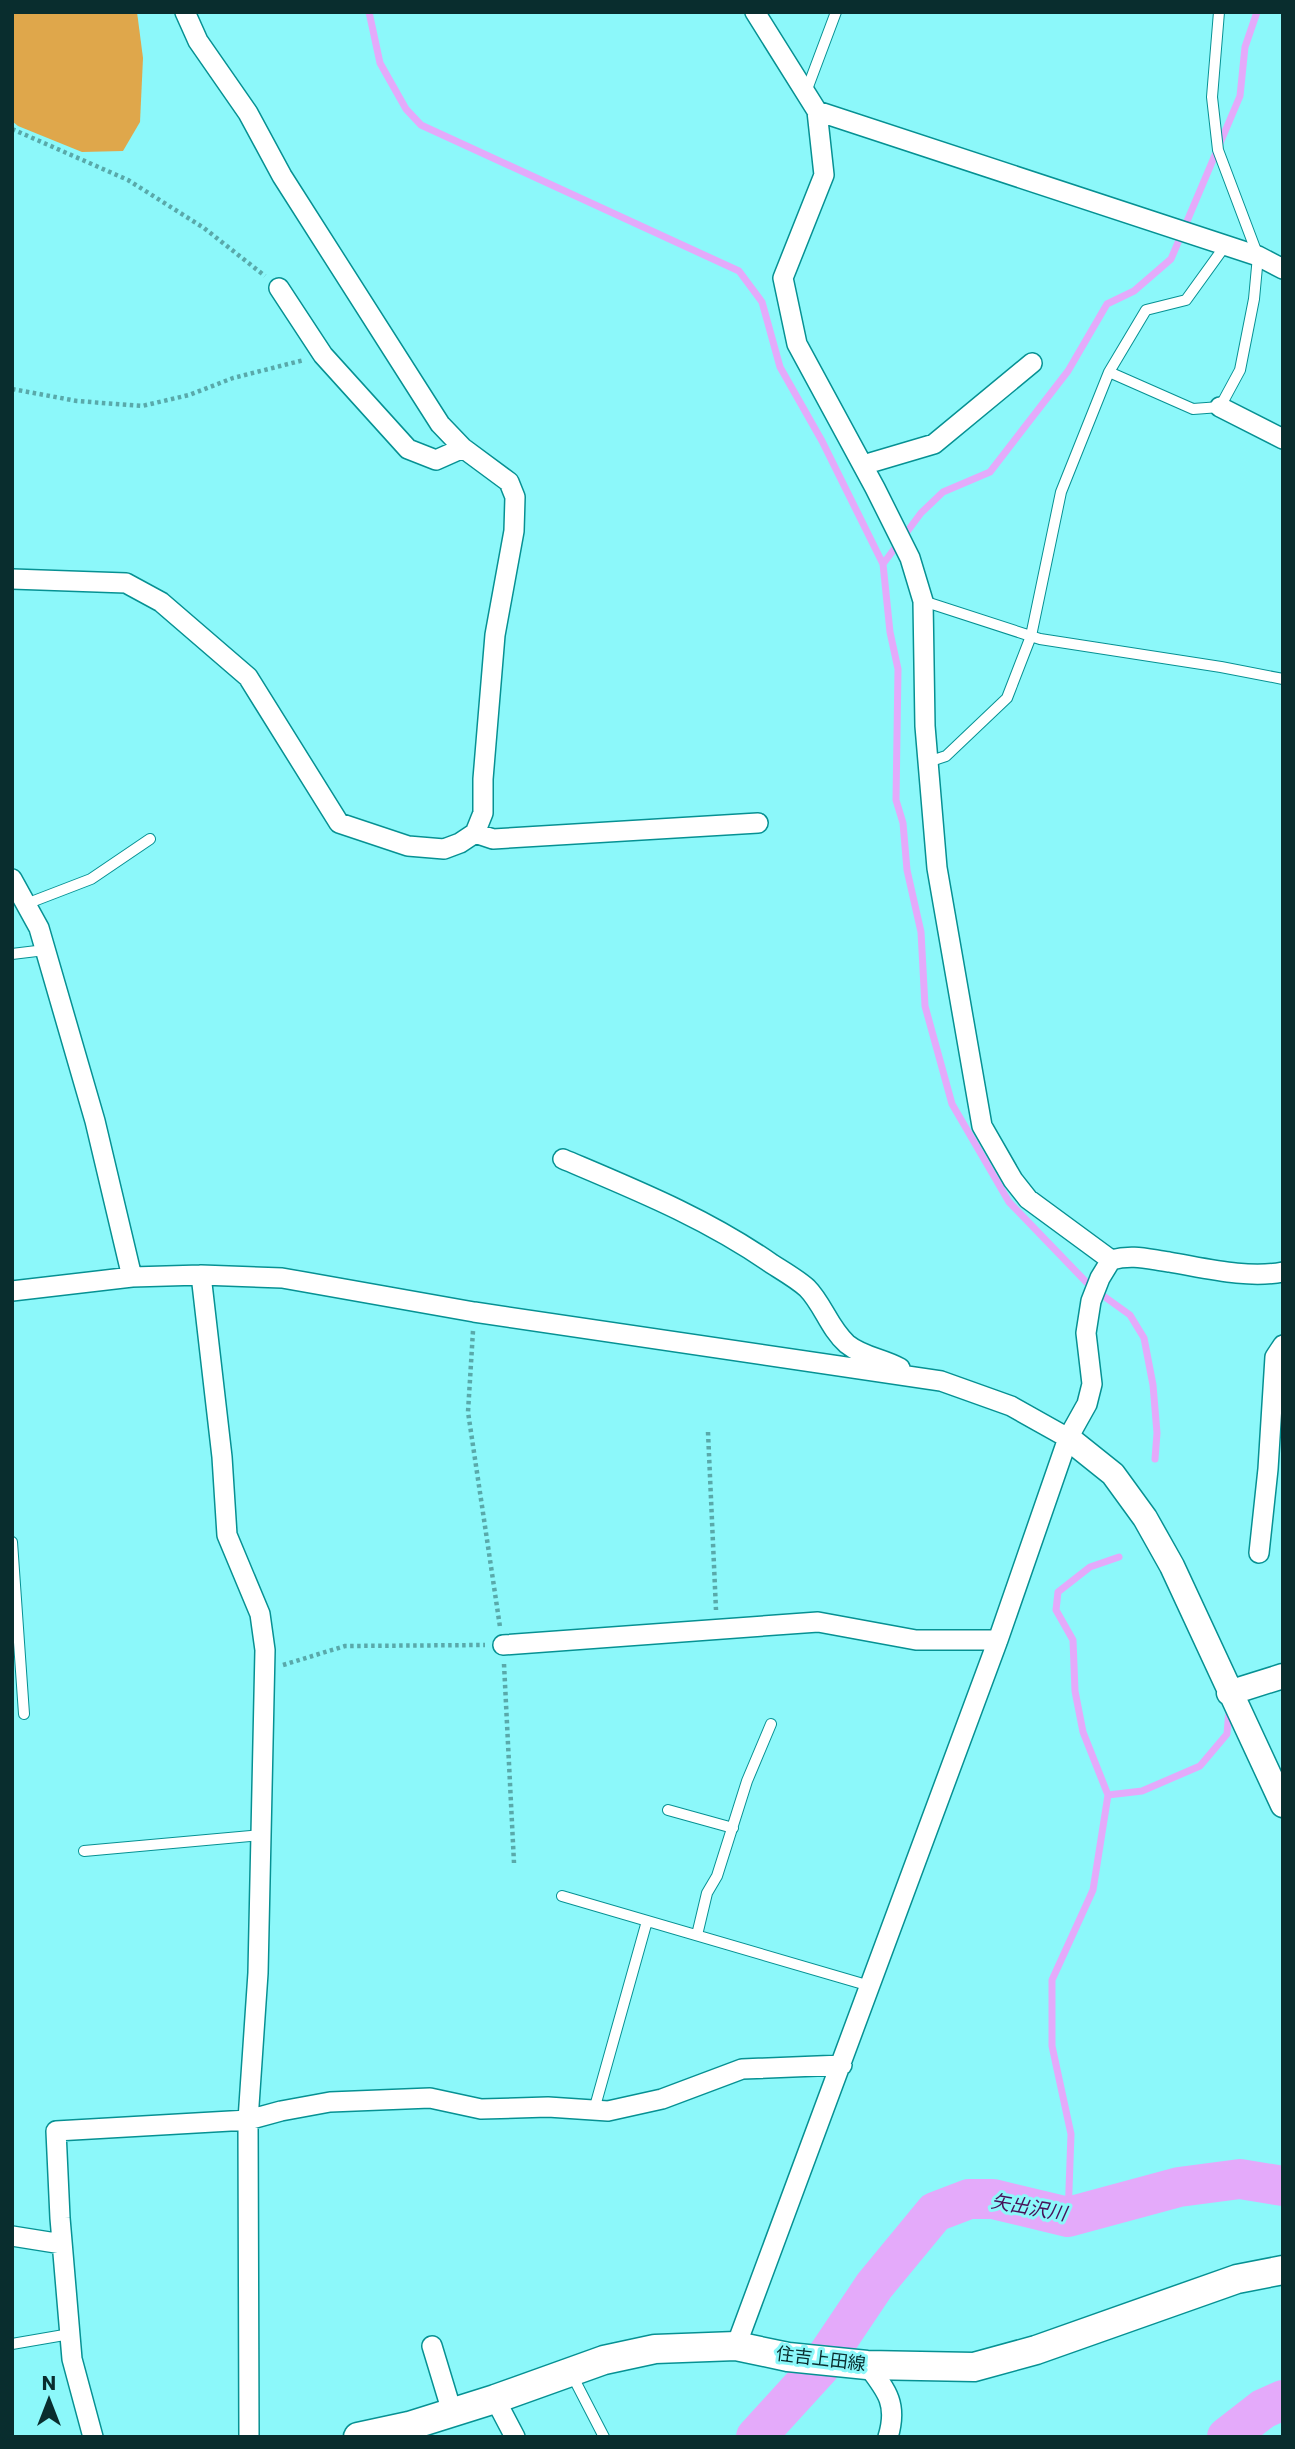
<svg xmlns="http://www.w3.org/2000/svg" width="1295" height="2449" viewBox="0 0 1295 2449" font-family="Poppins,'Noto Sans JP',sans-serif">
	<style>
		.forest { fill: #dfa74b }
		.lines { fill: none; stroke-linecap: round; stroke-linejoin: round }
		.stream { stroke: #e4aafa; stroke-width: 7 }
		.river { stroke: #e4aafa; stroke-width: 40 }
		.service-casing { stroke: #069193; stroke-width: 12 }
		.minor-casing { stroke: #069193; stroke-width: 22 }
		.tertiary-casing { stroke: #069193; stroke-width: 27 }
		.secondary-casing { stroke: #069193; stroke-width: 31 }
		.path { stroke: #59a9aa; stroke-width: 4.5; stroke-dasharray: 3.5 3.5; stroke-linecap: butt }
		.service { stroke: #fff; stroke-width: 10 }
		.minor { stroke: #fff; stroke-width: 19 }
		.tertiary { stroke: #fff; stroke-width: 24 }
		.secondary { stroke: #fff; stroke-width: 28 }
		.labels { text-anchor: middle; stroke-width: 6; stroke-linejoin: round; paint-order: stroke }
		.street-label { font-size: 18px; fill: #092d2e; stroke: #8cf8fa }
		.water-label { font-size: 19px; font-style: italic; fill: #471158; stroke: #8cf8fa }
	</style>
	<rect width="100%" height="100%" fill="#8cf8fa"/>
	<path class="forest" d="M12 12H137L143 58 140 122 123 151 82 152 18 126 12 121Z"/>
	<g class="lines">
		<path class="stream" d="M369 12 380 63 406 109 421 125 739 271 762 302 780 367 822 441 883 564 890 632 898 669 896 800 903 823 907 870 921 932 925 1006 952 1104 1009 1202 1091 1287 1130 1315 1144 1338 1153 1385 1157 1433 1155 1459
			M883 564 921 513 943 492 990 472 1068 371 1107 304 1134 291 1171 259 1240 96 1245 47 1257 12
			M1108 1795 1142 1791 1200 1766 1227 1734 1229 1710
			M1068 2217 1071 2134 1052 2046V1980L1093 1890 1108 1795 1083 1732 1075 1691 1073 1640 1056 1610 1058 1592 1090 1567 1119 1557"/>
		<path class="river" d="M756 2437 819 2368 874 2286 935 2212 969 2199H993L1068 2217 1179 2187 1240 2179 1283 2186
			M1227 2437 1263 2409 1283 2400"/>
		<g class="service-casing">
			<path id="service" d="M1219 12 1212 97 1218 150 1258 256 1254 299 1240 370 1220 407 1193 409 1109 372 1146 310 1186 300 1225 246
				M806 92 836 12
				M923 601 1040 639 1221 667 1283 679
				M928 762 946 756 1007 698 1031 636 1061 492 1109 372
				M26 904 91 879 150 839
				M12 954 45 950
				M12 1542 24 1714
				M668 1810 733 1828
				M84 1851 261 1835
				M562 1896 870 1986
				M697 1935 707 1893 717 1876 747 1781 771 1724
				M594 2110 647 1921
				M12 2344 70 2334
				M572 2375 604 2437"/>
		</g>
		<g class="minor-casing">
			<path id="minor" d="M755 12 817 111 824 175 783 278 797 344 875 488 910 558 923 601 925 726 937 868 982 1126 1013 1180 1028 1199 1111 1260
				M817 111 1258 256 1283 269
				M279 288 323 355 408 449 436 460 463 448
				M1220 407 1283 439
				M863 465 934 444 1032 363
				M12 579 126 583 161 602 248 677 339 823 408 846 444 849 460 843 475 833 483 813V779L495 635 514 531 515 497 509 482 463 448 440 424 282 176 248 113 198 41 185 12
				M475 833 493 839 758 823
				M12 879 39 928 95 1121 132 1277
				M563 1159C636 1190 706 1218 772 1264 783 1271 797 1279 807 1288 823 1304 829 1328 847 1344 863 1357 882 1358 900 1368
				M201 1275 222 1457 227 1535 260 1614 265 1650 258 1973 248 2120 249 2437
				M12 1291 132 1277 201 1275 282 1278 474 1312 941 1381 1011 1406 1068 1438
				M1259 1553 1268 1469 1275 1357 1283 1345
				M503 1645 818 1622 916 1640H998
				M12 2236 62 2244
				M432 2346 452 2412
				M736 2346 998 1640 1068 1438 1087 1404 1092 1384 1086 1333 1091 1301 1100 1278 1111 1260C1133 1254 1147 1259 1169 1262 1205 1268 1247 1279 1283 1272
				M867 2365C887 2391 898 2404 888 2437
				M495 2399 515 2437
				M93 2437 72 2359 60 2218 56 2131 248 2120 281 2111 330 2102 430 2098 481 2109 548 2107 608 2111 662 2099 742 2069 842 2065"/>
		</g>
		<g class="tertiary-casing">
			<path id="tertiary" d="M1068 1438 1113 1474 1145 1518 1172 1566 1283 1805
				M1229 1693 1283 1676"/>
		</g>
		<g class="secondary-casing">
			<path id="secondary" d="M358 2437 409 2426 495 2399 604 2360 655 2349 736 2346 788 2357 867 2365 974 2367 1036 2350 1237 2279 1283 2270"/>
		</g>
		<path class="path" d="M12 129 128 180 204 228 265 276
			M12 389 77 401 142 406 189 395 233 378 304 360
			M473 1331 468 1412 500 1627
			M708 1432 716 1610
			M504 1664 514 1863
			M283 1665 345 1646 485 1645"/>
		<use href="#service" class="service"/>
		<use href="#minor" class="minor"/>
		<use href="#tertiary" class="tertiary"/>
		<use href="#secondary" class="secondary"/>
	</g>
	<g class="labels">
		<g class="street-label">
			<text transform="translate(821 2359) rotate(7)" y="6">住吉上田線</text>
		</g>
		<g class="water-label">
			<text transform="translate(1029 2207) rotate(10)" y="7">矢出沢川</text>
		</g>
	</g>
	<rect width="1295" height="2449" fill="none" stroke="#092d2e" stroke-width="28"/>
	<g transform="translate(49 2400)" stroke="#8cf8fa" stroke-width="5" paint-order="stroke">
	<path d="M0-5L12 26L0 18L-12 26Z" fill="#092d2e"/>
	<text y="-10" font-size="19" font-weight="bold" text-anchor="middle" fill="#092d2e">N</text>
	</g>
</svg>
